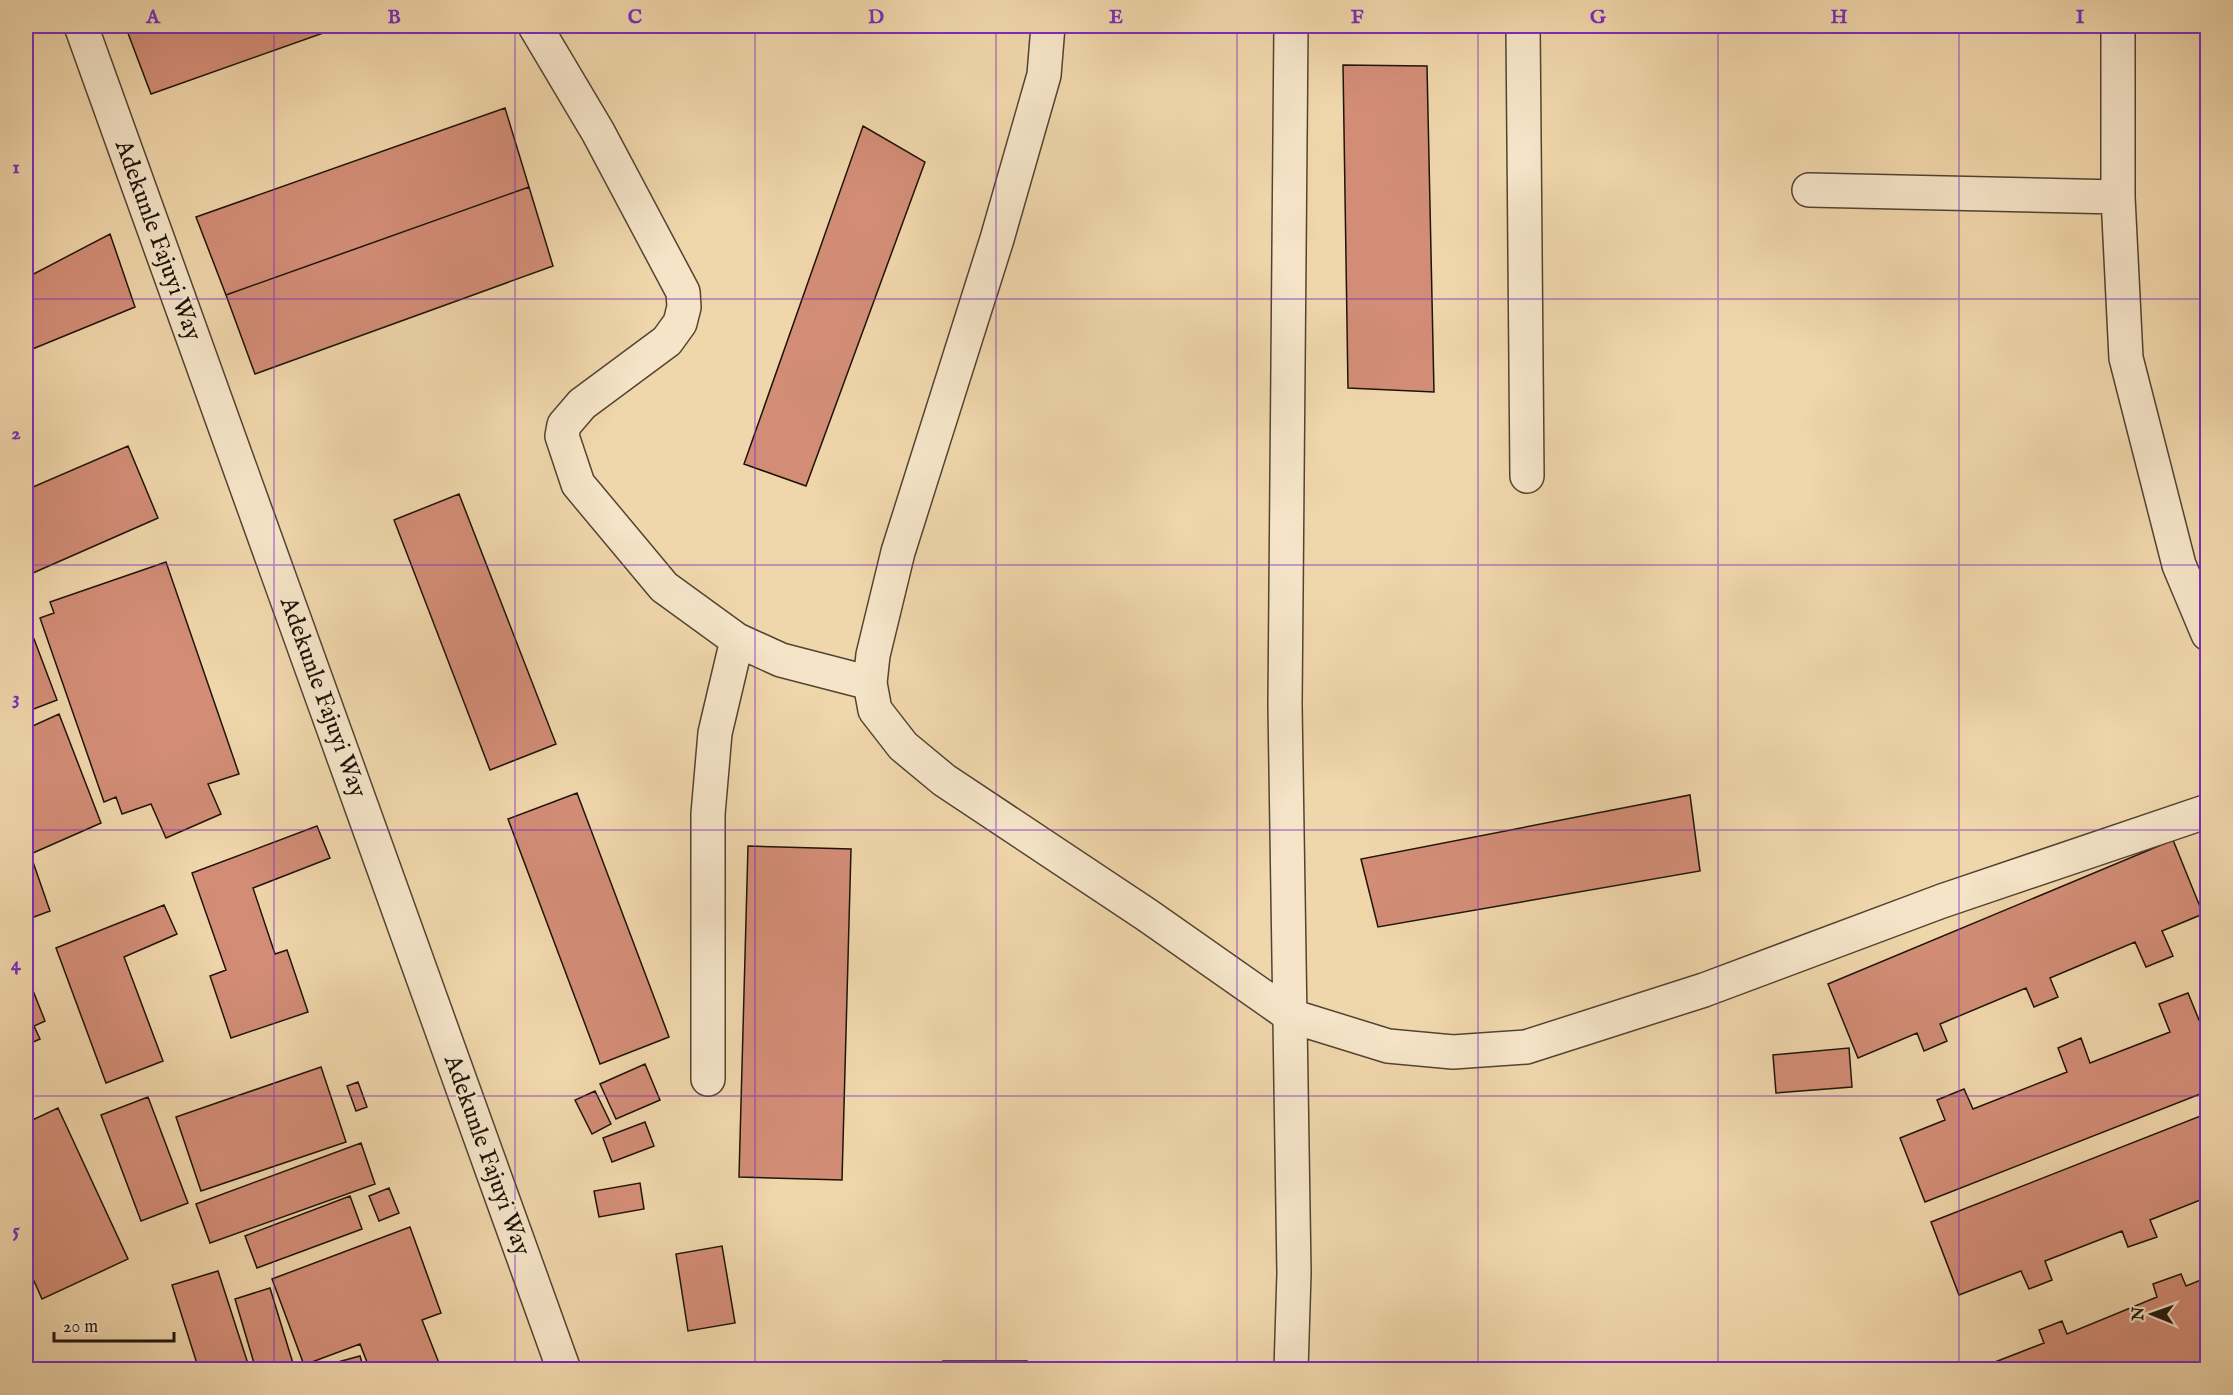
<svg xmlns="http://www.w3.org/2000/svg" width="2233" height="1395" viewBox="0 0 2233 1395" font-family="'IM FELL English',serif">
	<style>
		.building { fill: #d38d77; stroke: #1e140a; stroke-width: 1.5 }
		.lines { fill: none; stroke-linecap: round; stroke-linejoin: round }
		.minor-casing { stroke: #524432; stroke-width: 36 }
		.minor { stroke: #f5e4c8; stroke-width: 33 }
		.grid { fill: none; stroke: #7b2cbf; stroke-width: 1.5; stroke-opacity: 0.55 }
		.labels { text-anchor: middle; stroke-width: 4.5; stroke-linejoin: round; paint-order: stroke }
		.street-label { font-size: 24px; fill: #1e140a; stroke: #f5e4c8 }
		.neatline { fill: none; stroke: #7b2cbf; stroke-width: 2 }
		.grid-label { font-size: 20px; text-anchor: middle; font-weight: bold; fill: #7b2cbf }
	</style>
	<rect width="100%" height="100%" fill="#f0d6ab"/>
	<filter id="stains"><feTurbulence type="fractalNoise" baseFrequency=".00333" numOctaves="4"/><feColorMatrix values="0 0 0 0 .2 0 0 0 0 .09 0 0 0 0 .02 0 0 0 .5 -.17"/></filter>
	<radialGradient id="worn" r=".72"><stop offset=".6" stop-color="#630" stop-opacity="0"/><stop offset="1" stop-color="#630" stop-opacity=".3"/></radialGradient>
	<path class="building" d="M133 26H343L151 94 126 28Z
		M1343 65 1427 66 1434 392 1348 388Z
		M505 108 529 187 226 295 196 217Z
		M863 126 925 162 806 486 744 464Z
		M529 187 553 266 255 374 226 295Z
		M110 234 135 307 30 350 26 344V278Z
		M128 446 158 518 26 576V490Z
		M459 494 556 744 490 770 394 520Z
		M166 562 239 774 208 784 221 814 166 838 151 804 122 814 116 797 104 802 40 618 54 613 50 602Z
		M34 639 57 700 26 712V643Z
		M59 714 101 823 26 856V729Z
		M577 793 669 1037 600 1064 508 819Z
		M1690 795 1700 871 1378 927 1361 859Z
		M317 826 330 858 253 888 275 954 287 950 308 1012 231 1038 210 976 226 970 192 873Z
		M2173 840 2203 914 2162 931 2173 956 2146 967 2135 942 2050 978 2058 997 2034 1007 2026 988 1940 1024 1947 1041 1924 1051 1917 1033 1858 1058 1828 984Z
		M748 846 851 849 842 1180 739 1177Z
		M33 862 50 911 26 920V864Z
		M164 905 177 934 124 957 163 1061 106 1083 56 948Z
		M26 973 45 1021 34 1026 40 1039 26 1045Z
		M2188 993 2199 1020 2208 1017V1091L1925 1202 1900 1138 1945 1120 1937 1100 1964 1089 1973 1109 2067 1072 2058 1048 2081 1038 2090 1063 2170 1032 2159 1004Z
		M1849 1048 1852 1087 1776 1093 1773 1055Z
		M645 1064 660 1100 616 1119 600 1084Z
		M321 1067 346 1142 201 1191 176 1117Z
		M358 1082 367 1107 356 1111 347 1086Z
		M595 1091 611 1124 592 1134 575 1100Z
		M148 1097 188 1203 141 1221 101 1115Z
		M58 1108 128 1259 42 1299 26 1263V1123Z
		M2208 1113V1197L2150 1220 2157 1237 2128 1247 2122 1231 2045 1261 2052 1280 2029 1289 2021 1271 1959 1295 1931 1222Z
		M645 1122 654 1146 612 1162 603 1138Z
		M361 1143 375 1184 210 1243 196 1204Z
		M640 1183 644 1209 599 1217 594 1191Z
		M389 1188 399 1213 379 1221 369 1196Z
		M350 1196 362 1229 257 1268 245 1236Z
		M410 1227 441 1313 422 1320 439 1363 424 1370H370L360 1344 304 1365 272 1279Z
		M722 1246 735 1323 688 1331 676 1254Z
		M218 1271 250 1370H199L172 1285Z
		M2181 1274 2186 1286 2208 1277V1370H1998L1995 1362 2044 1343 2039 1330 2062 1321 2067 1334 2157 1297 2153 1284Z
		M270 1288 295 1370H256L235 1299Z
		M360 1356 364 1370H324L323 1366Z
		M943 1361H1027V1370H944Z"/>
	<g class="lines">
		<g class="minor-casing">
			<path id="minor" d="M81 26 564 1370
				M535 26 598 132 683 292 684 307 680 323 667 341 582 404 564 425 562 436 578 484 664 587 737 640 781 660 870 683
				M1048 26 1044 75 997 239 898 552 873 655 870 683 875 710 903 746 944 780 1147 915 1291 1016 1388 1046 1453 1052 1526 1047 1704 990 1942 901 2208 811
				M1291 26 1285 705 1294 1273 1291 1370
				M1523 26 1527 476
				M2118 26V197L2126 358 2179 565 2208 634
				M1809 190 2118 197
				M708 1079V814L715 733 737 640"/>
		</g>
		<use href="#minor" class="minor"/>
	</g>
	<path class="grid" d="M274 26V1370M515 26V1370M755 26V1370M996 26V1370M1237 26V1370M1478 26V1370M1718 26V1370M1959 26V1370M26 299H2208M26 565H2208M26 830H2208M26 1096H2208"/>
	<g class="labels">
		<g class="street-label">
			<text transform="translate(159 240) rotate(70)" y="8">Adekunle Fajuyi Way</text>
			<text transform="translate(324 697) rotate(70)" y="8">Adekunle Fajuyi Way</text>
			<text transform="translate(488 1155) rotate(70)" y="8">Adekunle Fajuyi Way</text>
		</g>
	</g>
	<rect width="2233" height="1395" fill="none" stroke="#f0d6ab" stroke-width="66"/>
	<g transform="translate(2152 1314) rotate(271)" stroke="#f5e4c8" stroke-width="4.5" paint-order="stroke">
	<path d="M0-4.5L10 22L0 15L-10 22Z" fill="#1e140a"/>
	<text y="-9" font-size="16" font-weight="bold" text-anchor="middle" fill="#1e140a">N</text>
	</g>
	<path d="M54 1332v9h120v-9" fill="none" stroke="#1e140a" stroke-width="3"/>
	<text x="63" y="1332" font-size="18" fill="#1e140a" stroke="#f5e4c8" stroke-width="4.5" paint-order="stroke">20 m</text>
	<rect x="33" y="33" width="2167" height="1329" class="neatline"/>
	<g class="grid-label">
		<text x="153" y="23">A</text>
		<text x="394" y="23">B</text>
		<text x="635" y="23">C</text>
		<text x="876" y="23">D</text>
		<text x="1116" y="23">E</text>
		<text x="1357" y="23">F</text>
		<text x="1598" y="23">G</text>
		<text x="1839" y="23">H</text>
		<text x="2080" y="23">I</text>
		<text x="16" y="173">1</text>
		<text x="16" y="439">2</text>
		<text x="16" y="704">3</text>
		<text x="16" y="970">4</text>
		<text x="16" y="1236">5</text>
	</g>
	<rect width="100%" height="100%" filter="url(#stains)"/>
	<rect width="100%" height="100%" fill="url(#worn)"/>
</svg>
